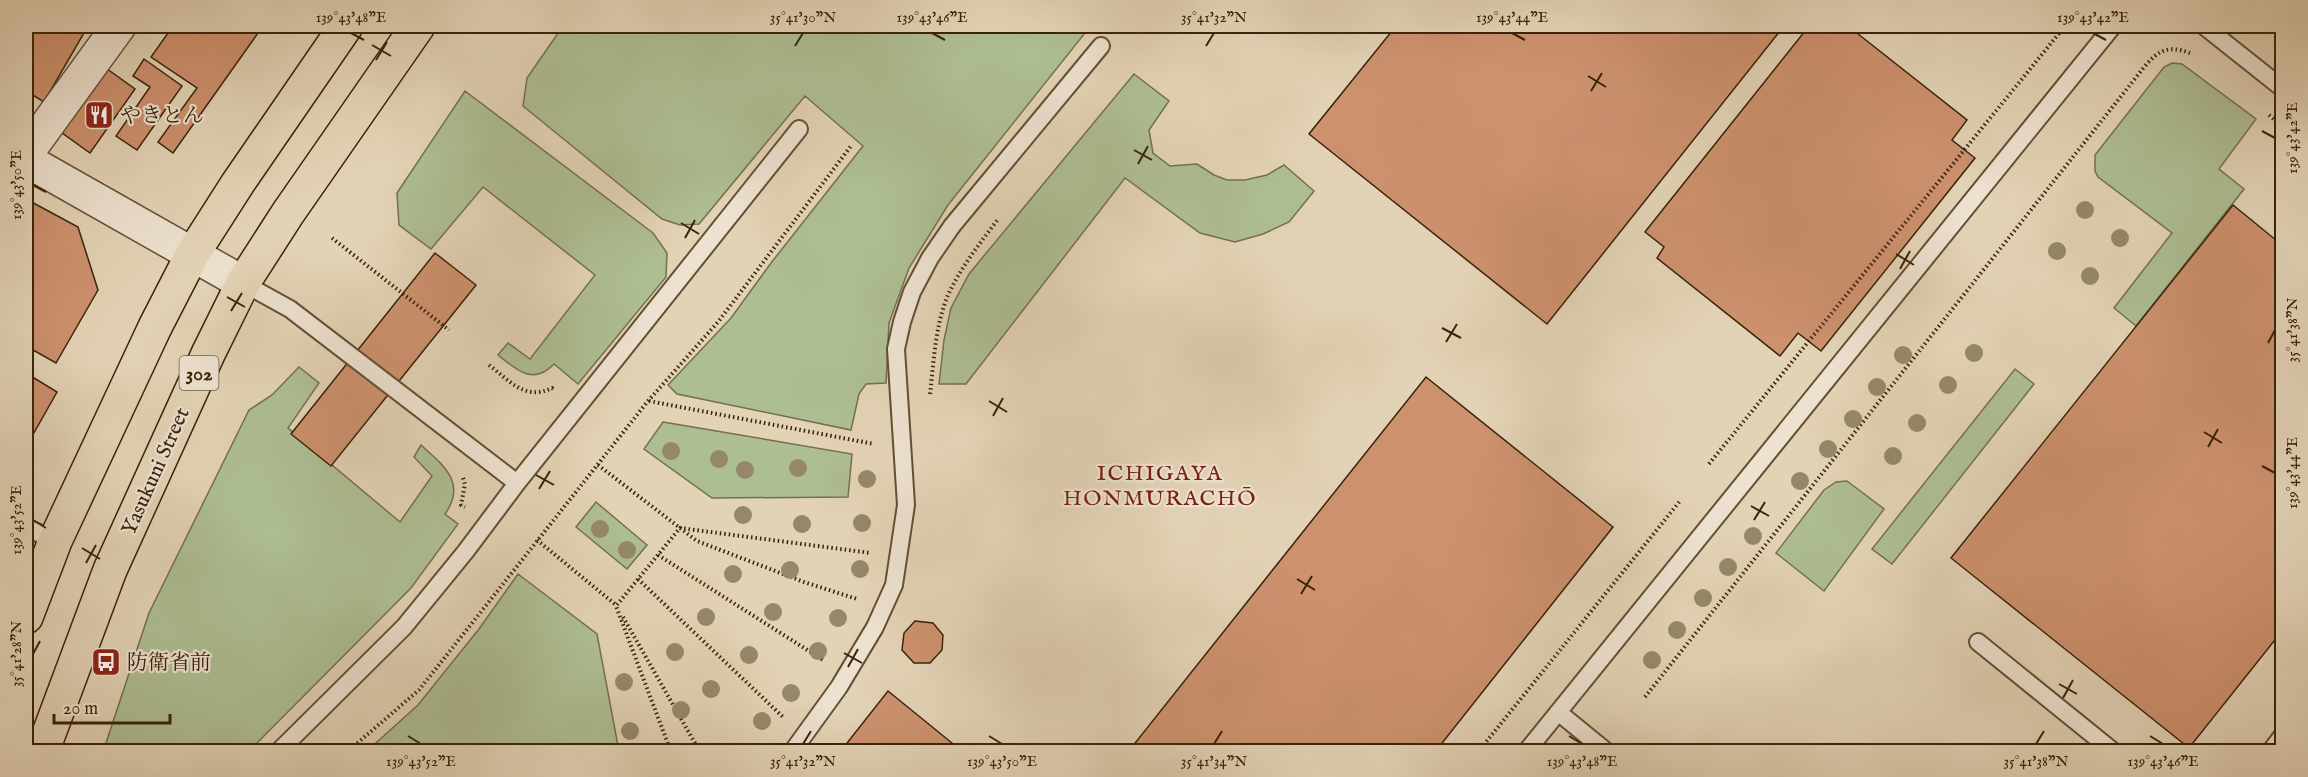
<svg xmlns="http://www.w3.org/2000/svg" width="2308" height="777" viewBox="0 0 2308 777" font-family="'IM FELL English','Noto Serif JP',serif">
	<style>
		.green { fill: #aebe93; stroke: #74704e; stroke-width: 1.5 }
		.building { fill: #cd916e; stroke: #392309; stroke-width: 1.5 }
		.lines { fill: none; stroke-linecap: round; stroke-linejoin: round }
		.service-casing { stroke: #644f34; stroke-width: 20 }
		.minor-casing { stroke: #644f34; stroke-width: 36 }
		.tertiary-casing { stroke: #644f34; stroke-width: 36 }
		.primary-casing { stroke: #392309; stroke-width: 36 }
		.path { stroke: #392309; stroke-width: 4; stroke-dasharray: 1.5 3; stroke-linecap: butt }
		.service { stroke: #ede2d0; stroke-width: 16 }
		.minor { stroke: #ede2d0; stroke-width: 33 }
		.tertiary { stroke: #ede2d0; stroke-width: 33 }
		.primary { stroke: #e3d3b6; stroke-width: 33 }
		.tree { fill: #95886a }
		.ticks { fill: none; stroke: #392309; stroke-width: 2 }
		.labels { text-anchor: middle; stroke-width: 4.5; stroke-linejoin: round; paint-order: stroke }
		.shield { fill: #ede2d0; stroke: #6f5c45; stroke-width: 1.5 }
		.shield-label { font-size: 20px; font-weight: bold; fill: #392309 }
		.poi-label { font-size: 21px; fill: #392309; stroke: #ede2d0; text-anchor: start }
		.street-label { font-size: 21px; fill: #392309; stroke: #ede2d0 }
		.neighbourhood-label { font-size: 22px; letter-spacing: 1.5px; fill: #7a1f14; stroke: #ede2d0 }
		.neatline { fill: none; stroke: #392309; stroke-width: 2 }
		.ticks-label { font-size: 15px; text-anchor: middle; fill: #392309 }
	</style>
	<rect width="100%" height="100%" fill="#e3d3b6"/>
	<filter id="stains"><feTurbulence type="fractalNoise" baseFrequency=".00333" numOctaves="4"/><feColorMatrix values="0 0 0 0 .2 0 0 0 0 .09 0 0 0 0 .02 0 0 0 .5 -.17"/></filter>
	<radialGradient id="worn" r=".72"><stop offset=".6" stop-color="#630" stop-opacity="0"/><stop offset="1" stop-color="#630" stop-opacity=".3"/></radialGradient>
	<path class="green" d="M563 26H1076L1085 33 948 205 909 268 889 323 886 383 866 384 859 394 851 430 677 394 668 385 731 318 771 263 863 146 805 96 699 224 680 225 662 219 523 106 527 78Z
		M2172 63 2182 64 2256 119 2219 169 2244 189 2136 326 2114 308 2172 233 2098 177 2095 171V155L2164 67Z
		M1134 74 1169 101 1149 130 1153 153 1170 166 1197 164 1214 175 1227 180H1245L1267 175 1284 165 1314 191 1289 222 1263 234 1235 242 1200 233 1125 178 966 384H939L944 340 951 308 969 274Z
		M465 91 653 233 667 253 666 277 578 384 554 364C533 386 517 370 498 355L508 343 530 359 595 275 483 187 431 249 399 225 397 193Z
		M299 367 319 383 288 428 400 522 432 476 414 457 421 445C444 466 467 483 445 514L458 524 411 588 249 751 103 752 149 613 249 410 272 395Z
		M2015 369 2034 384 1892 564 1872 549Z
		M663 422 852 454 848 497 712 498 644 449Z
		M1847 481 1884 509 1824 591 1776 553 1824 490 1836 482Z
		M596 502 647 545 627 569 576 527Z
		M518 574 597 634 619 751H553L546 748 532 752 367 751 418 705 479 629Z"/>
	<path class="building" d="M26 26H88L44 102 26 91Z
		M173 26H263L173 153 158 142 197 88 151 57Z
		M1396 26H1784L1547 324 1309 134Z
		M1809 26H1839L1842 28 1848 26 1967 120 1952 140 1975 158 1821 351 1798 333 1780 356 1657 258 1664 247 1645 232Z
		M144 59 182 86 137 150 116 136 150 87 133 76Z
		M103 66 135 89 90 153 58 130Z
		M26 199 78 227 98 290 56 363 26 346Z
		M2233 205 2282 245V631L2189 748 1951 558Z
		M435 253 476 285 331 466 291 434Z
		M26 373 57 392 27 445 26 444Z
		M1426 377 1613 527 1435 752H1128Z
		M915 621 933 623 943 635 942 650 930 663H914L902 650 904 633Z
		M888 691 963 752H840Z"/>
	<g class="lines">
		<g class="service-casing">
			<path id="service" d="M2204 26 2282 88
				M243 283 290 309 517 483 466 551 404 627 278 752
				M517 483 799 129
				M26 527 55 541
				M1978 642 2114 752
				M1558 712 1607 752
				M792 752 839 687 875 627 894 585 906 505 896 349 902 322 912 292 930 258 952 226 1101 46
				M1526 752 2113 26
				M2270 752 2282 736"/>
		</g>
		<g class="minor-casing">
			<path id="minor" d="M26 154 119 26"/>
		</g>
		<g class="tertiary-casing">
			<path id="tertiary" d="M26 160 243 283"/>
		</g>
		<g class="primary-casing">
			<path id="primary" d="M26 617 55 541 155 327 192 255 238 183 346 26
				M42 752 110 570 208 354 243 283 288 213 418 26"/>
		</g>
		<path class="path" d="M2265 26 2282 39
			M2269 115 2282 126
			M332 238 449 330
			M489 365C510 381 525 401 552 388L555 390
			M930 394C934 361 935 326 948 295 961 267 980 243 999 218
			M649 401 874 444
			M1709 464 2065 26
			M598 465 697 541 804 582 857 599
			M463 478 465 484 461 505 465 507
			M537 540 616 605
			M658 555 823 660
			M638 579 783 717
			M623 617 700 752
			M1645 697 2145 66C2159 50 2168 45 2190 53
			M347 752 419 690 648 401 718 322 851 146
			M671 752 616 606 680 528 871 553
			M1478 752 1680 501"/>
		<use href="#service" class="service"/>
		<use href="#minor" class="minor"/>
		<use href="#tertiary" class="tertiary"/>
		<use href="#primary" class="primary"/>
	</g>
	<g class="tree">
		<circle cx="2085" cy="210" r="9"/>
		<circle cx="2120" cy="238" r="9"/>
		<circle cx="2057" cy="251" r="9"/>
		<circle cx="2090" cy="276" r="9"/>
		<circle cx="1974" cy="353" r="9"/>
		<circle cx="1903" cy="355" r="9"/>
		<circle cx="1948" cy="385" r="9"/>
		<circle cx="1877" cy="387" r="9"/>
		<circle cx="1853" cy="419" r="9"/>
		<circle cx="1917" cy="423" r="9"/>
		<circle cx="1828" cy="449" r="9"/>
		<circle cx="671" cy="451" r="9"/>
		<circle cx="1893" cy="456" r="9"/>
		<circle cx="719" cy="459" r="9"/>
		<circle cx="798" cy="468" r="9"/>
		<circle cx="745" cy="470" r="9"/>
		<circle cx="867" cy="479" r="9"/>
		<circle cx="1800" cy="481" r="9"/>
		<circle cx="743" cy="515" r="9"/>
		<circle cx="862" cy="523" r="9"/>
		<circle cx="802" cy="524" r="9"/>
		<circle cx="600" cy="529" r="9"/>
		<circle cx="1753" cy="536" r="9"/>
		<circle cx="627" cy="550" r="9"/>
		<circle cx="1728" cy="567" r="9"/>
		<circle cx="860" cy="569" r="9"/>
		<circle cx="790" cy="570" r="9"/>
		<circle cx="733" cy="574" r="9"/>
		<circle cx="1703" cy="598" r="9"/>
		<circle cx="773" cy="612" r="9"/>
		<circle cx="706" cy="617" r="9"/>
		<circle cx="838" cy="618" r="9"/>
		<circle cx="1677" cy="630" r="9"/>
		<circle cx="818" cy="651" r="9"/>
		<circle cx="675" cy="652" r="9"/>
		<circle cx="749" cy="655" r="9"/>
		<circle cx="1652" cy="660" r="9"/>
		<circle cx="624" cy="682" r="9"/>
		<circle cx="711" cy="689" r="9"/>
		<circle cx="791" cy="693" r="9"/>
		<circle cx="681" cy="710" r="9"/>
		<circle cx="762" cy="721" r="9"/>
		<circle cx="630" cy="731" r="9"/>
	</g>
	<path class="ticks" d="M351 33 364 40M932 33 945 40M1512 33 1525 40M2093 33 2106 40M372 45 391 56M795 46 803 33M1206 46 1214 33M376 60 387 42M1588 76 1606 87M1591 91 1602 73M2262 131 2275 138M1134 150 1152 160M1138 164 1148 146M33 185 46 192M681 223 699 234M685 238 695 220M1896 254 1914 265M1900 269 1910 251M227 297 245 307M231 311 242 293M1442 328 1461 338M1446 342 1457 324M2268 343 2275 330M989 401 1007 412M993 416 1003 398M2204 432 2222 443M2208 447 2218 429M2262 466 2275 473M536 475 554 485M539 489 550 471M1751 506 1769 516M33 520 46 528M1754 520 1765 502M82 548 100 559M86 563 96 545M1297 579 1315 590M1301 594 1312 576M844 653 862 663M33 654 40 641M848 667 858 649M2059 684 2077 694M2063 698 2073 680M408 736 421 744M989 736 1002 744M1569 736 1582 744M2150 736 2163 744M803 744 811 731M1214 744 1222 731M2036 744 2044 731"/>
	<defs>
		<g id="restaurant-square" transform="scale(1.5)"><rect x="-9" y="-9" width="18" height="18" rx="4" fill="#8f2418" stroke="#ede2d0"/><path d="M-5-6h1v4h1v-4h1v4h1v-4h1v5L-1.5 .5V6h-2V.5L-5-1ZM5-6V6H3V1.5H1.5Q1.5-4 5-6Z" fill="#fff"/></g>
		<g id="bus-square" transform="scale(1.5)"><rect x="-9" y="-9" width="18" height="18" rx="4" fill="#8f2418" stroke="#ede2d0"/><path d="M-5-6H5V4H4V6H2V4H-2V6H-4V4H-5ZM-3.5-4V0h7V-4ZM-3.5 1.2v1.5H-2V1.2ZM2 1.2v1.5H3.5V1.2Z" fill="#fff"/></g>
	</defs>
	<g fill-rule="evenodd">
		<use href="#restaurant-square" x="99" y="115"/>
		<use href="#bus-square" x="106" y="662"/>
	</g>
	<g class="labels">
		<rect class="shield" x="179.5" y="356" width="39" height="34" rx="4.5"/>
		<g class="shield-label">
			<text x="199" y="380">302</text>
		</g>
		<g class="poi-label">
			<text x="120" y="122">やきとん</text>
			<text x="127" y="669">防衛省前</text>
		</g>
		<g class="street-label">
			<text transform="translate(155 471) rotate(-66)" y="7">Yasukuni Street</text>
		</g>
		<g class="neighbourhood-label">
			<text x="1160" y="480">ICHIGAYA<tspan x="1160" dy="25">HONMURACHŌ</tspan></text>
		</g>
	</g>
	<rect width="2308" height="777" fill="none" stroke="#e3d3b6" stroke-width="66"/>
	<path d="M54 714v9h116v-9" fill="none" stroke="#392309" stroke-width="3"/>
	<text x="63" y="714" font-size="18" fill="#392309" stroke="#ede2d0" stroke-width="4.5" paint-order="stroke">20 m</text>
	<rect x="33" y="33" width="2242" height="711" class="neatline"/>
	<g class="ticks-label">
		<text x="351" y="22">139°43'48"E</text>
		<text x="803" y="22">35°41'30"N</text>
		<text x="932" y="22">139°43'46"E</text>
		<text x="1214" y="22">35°41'32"N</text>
		<text x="1512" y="22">139°43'44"E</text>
		<text x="2093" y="22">139°43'42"E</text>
		<text transform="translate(2292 138) rotate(-90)" y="5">139°43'42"E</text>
		<text transform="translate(16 185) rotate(-90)" y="5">139°43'50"E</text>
		<text transform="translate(2292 330) rotate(-90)" y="5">35°41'38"N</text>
		<text transform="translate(2292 473) rotate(-90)" y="5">139°43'44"E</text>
		<text transform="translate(16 520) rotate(-90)" y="5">139°43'52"E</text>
		<text transform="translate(16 654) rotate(-90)" y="5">35°41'28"N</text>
		<text x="421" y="766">139°43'52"E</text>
		<text x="803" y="766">35°41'32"N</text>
		<text x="1002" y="766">139°43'50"E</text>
		<text x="1214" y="766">35°41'34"N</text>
		<text x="1582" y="766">139°43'48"E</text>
		<text x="2036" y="766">35°41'38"N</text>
		<text x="2163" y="766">139°43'46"E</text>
	</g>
	<rect width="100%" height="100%" filter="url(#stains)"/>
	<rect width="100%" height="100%" fill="url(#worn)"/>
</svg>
